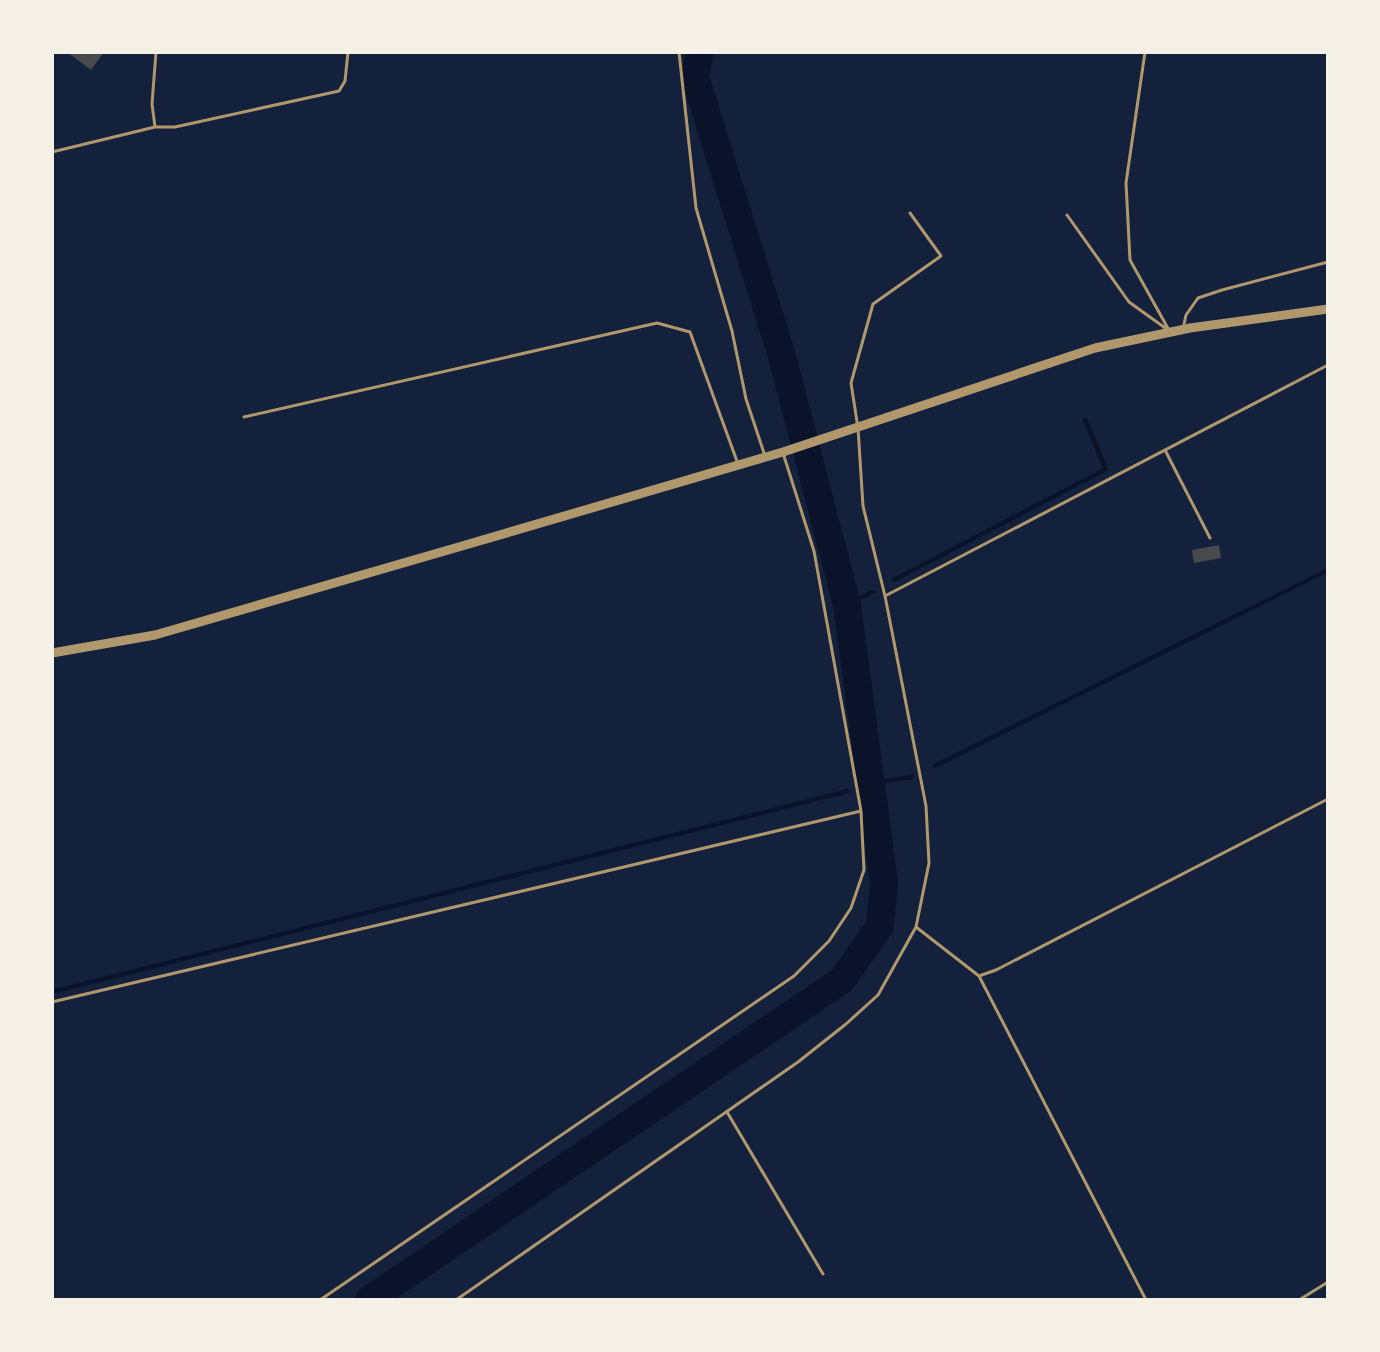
<svg xmlns="http://www.w3.org/2000/svg" width="1380" height="1352" viewBox="0 0 1380 1352" font-family="Bitter,serif">
	<style>
		.lines { fill: none; stroke-linecap: round; stroke-linejoin: round }
		.stream { stroke: #0b132b; stroke-width: 4.5 }
		.river { stroke: #0b132b; stroke-width: 28 }
		.building { fill: #48494c }
		.service { stroke: #b1986c; stroke-width: 3 }
		.tertiary { stroke: #b1986c; stroke-width: 9 }
	</style>
	<rect width="100%" height="100%" fill="#14213d"/>
	<g class="lines">
		<path class="stream" d="M894 580 1106 469 1085 420
			M847 605 872 592
			M935 766 1328 570
			M871 783 912 777
			M52 992 848 791"/>
		<path class="river" d="M369 1300 842 980 880 926 884 883 847 605 781 353 695 77 700 52"/>
	</g>
	<path class="building" d="M67 52H104L91 70Z
		M1219 545 1221 558 1194 563 1192 550Z"/>
	<g class="lines">
		<path class="service" d="M679 52 696 208 732 331 746 399 765 456
			M1145 52 1126 183 1130 260 1170 332
			M155 127H175L339 91 345 81 348 52
			M52 152 155 127 152 104 156 52
			M1067 215 1129 302 1168 330
			M1183 329 1186 315 1198 298 1222 290 1328 262
			M244 417 657 323 690 332 738 464
			M1165 450 1210 538
			M885 596 1328 365
			M916 927 979 976 1146 1300
			M979 976 996 970 1328 799
			M52 1002 861 811
			M727 1112 823 1274
			M320 1300 794 976 829 941 851 908 864 870 861 811 814 551 783 453
			M456 1300 798 1062 846 1024 878 995 916 927 929 863 926 806 885 596 863 506 858 428 851 383 873 304 941 256 910 213
			M1299 1300 1328 1282"/>
		<path class="tertiary" d="M52 653 155 635 462 546 783 452 1095 348 1190 328 1328 309"/>
	</g>
	<rect width="1380" height="1352" fill="none" stroke="#f6f1e7" stroke-width="108"/>
</svg>
